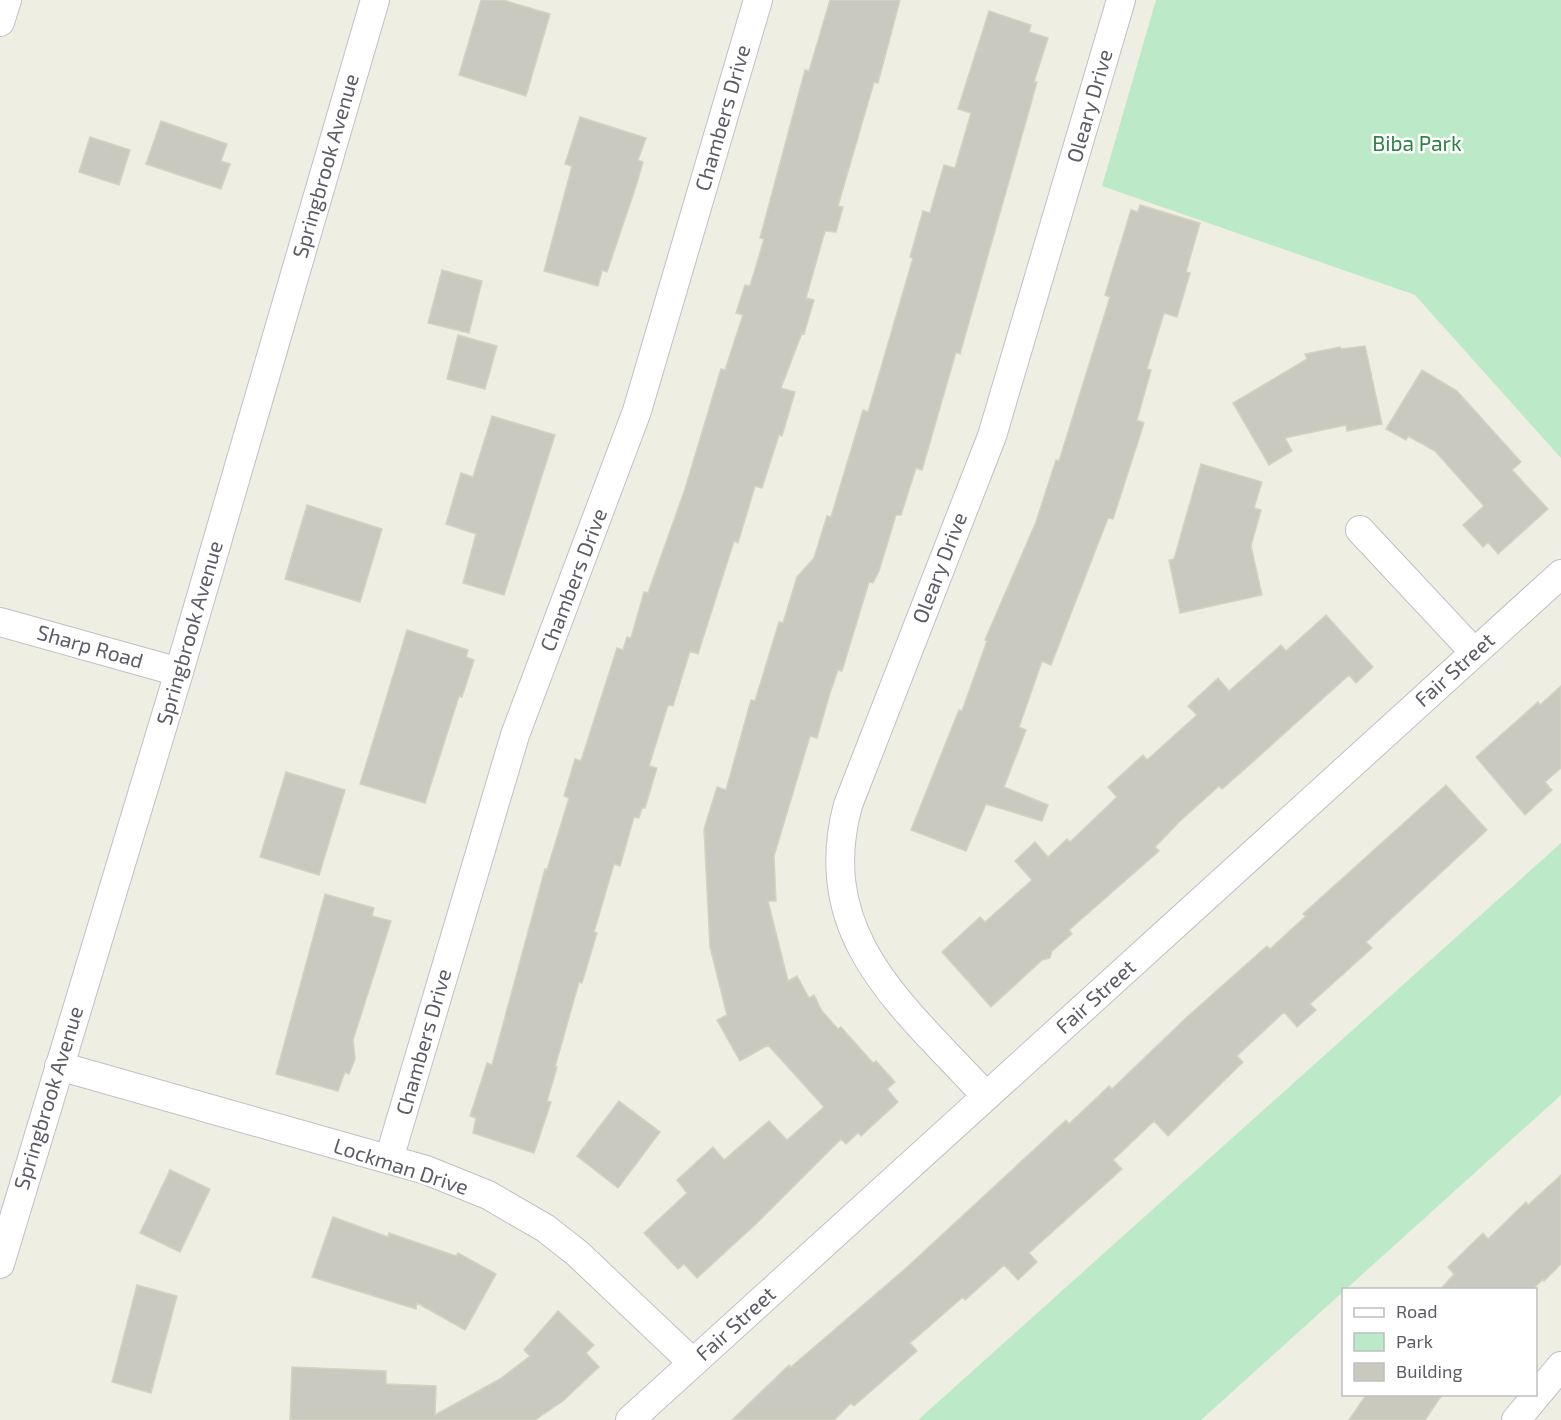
<svg xmlns="http://www.w3.org/2000/svg" width="1561" height="1420" viewBox="0 0 1561 1420" font-family="'Exo 2',sans-serif">
	<style>
		.green { fill: #bce9c8 }
		.building { fill: #cac9bf; stroke: #d4d3c0; stroke-width: 1.5 }
		.lines { fill: none; stroke-linecap: round; stroke-linejoin: round }
		.minor-casing { stroke: #bfc0c7; stroke-width: 30 }
		.minor { stroke: #fff; stroke-width: 28 }
		.labels { text-anchor: middle; stroke-width: 5; stroke-linejoin: round; paint-order: stroke }
		.street-label { font-size: 21px; fill: #5b5c65; stroke: #fff }
		.park-label { font-size: 21px; fill: #2c8247; stroke: #fff }
	</style>
	<rect width="100%" height="100%" fill="#eeefe2"/>
	<path class="green" d="M1156 0H1561V458L1415 295 1102 186Z
		M1561 843V1095L1201 1420H918Z"/>
	<path class="building" d="M481 0H503L550 14 526 96 459 75Z
		M830 0H900L878 83 874 82 838 206 843 207 836 232 825 231 806 298 814 300 804 334 802 333 781 388 795 392 782 436 779 435 762 488 755 486 738 543 734 541 698 654 690 651 673 706 668 705 649 766 657 768 645 808H642L639 818 634 817 620 866 614 864 594 932 597 933 582 983 579 982 555 1067H557L547 1101 551 1102 534 1153 473 1133 476 1118 470 1116 487 1063 492 1065 545 869 547 870 569 798 564 796 575 759 581 761 617 648 623 650 627 637 631 638 644 592 648 593 685 489 721 369 725 370 743 315 736 313 745 285 750 286 764 239 760 238 805 70 809 71Z
		M989 11 1031 25 1029 32 1048 38 1034 82H1037L1030 107 960 354 956 352 922 470 916 468 901 515H896L879 571 873 583 869 582 842 671 838 670 830 693 817 738 810 736 774 856 776 901H768L788 981 797 976 809 998 814 995 822 1011 838 1029 841 1027 873 1063 876 1061 895 1082 887 1089 898 1102 861 1136 858 1133 846 1144 841 1139 758 1222 697 1278 684 1264 678 1269 644 1233 687 1193 677 1180 713 1147 724 1160 769 1121 787 1140 824 1107 768 1045 740 1061 717 1020 727 1015 710 947 704 829 717 787 726 790 751 700 755 701 779 622 783 623 797 577 814 558 827 516 831 517 863 410 868 412 913 258 910 257 923 211 930 213 944 165 955 168 971 113 958 109Z
		M580 117 646 138 638 160 643 162 636 186 607 272 602 270 598 286 544 271 572 166 565 164Z
		M161 121 227 144 221 161 230 164 221 189 146 164Z
		M90 137 130 150 119 185 79 172Z
		M1140 205 1200 223 1186 272 1190 273 1177 317 1164 313 1147 369 1151 370 1137 420 1144 423 1113 519 1108 518 1051 665 1042 661 1019 727 1026 730 1004 787 1048 805 1042 821 986 804 966 851 911 830 959 710 962 711 987 641 985 640 1036 522 1056 460 1059 461 1110 297 1105 295 1131 210 1138 212Z
		M442 270 482 281 469 333 428 323Z
		M458 335 497 346 485 389 447 379Z
		M1365 346 1382 424 1347 431 1346 425 1285 438 1292 451 1269 465 1233 403 1307 359 1305 354 1340 347 1341 349Z
		M1422 370 1457 391 1521 462 1512 470 1548 509 1498 554 1488 542 1483 547 1463 525 1484 506 1435 451 1408 436 1406 440 1386 429Z
		M492 416 555 435 504 595 463 583 476 534 446 524 461 473 473 477Z
		M1201 464 1262 482 1254 508 1261 510 1251 546 1262 595 1180 613 1169 560 1174 559Z
		M307 505 382 529 360 602 285 579Z
		M1326 615 1373 667 1356 683 1349 675 1246 768 1222 789 1219 786 1179 822 1155 847 1159 851 1069 930 1072 934 1052 951 1050 958 1042 960 991 1007 942 952 980 917 985 922 1032 880 1015 861 1035 842 1048 857 1067 839 1070 842 1117 797 1108 787 1143 755 1147 760 1197 715 1188 706 1218 678 1229 691 1281 645 1286 651Z
		M407 630 468 650 466 657 474 660 462 697 459 696 425 803 360 784Z
		M1561 686V768L1545 782 1552 790 1525 815 1476 757 1538 702 1540 705Z
		M286 772 345 790 319 875 260 857Z
		M1446 785 1487 830 1366 942 1372 948 1310 1004 1316 1010 1297 1027 1284 1012 1237 1056 1243 1062 1168 1136 1154 1121 1113 1160 1122 1169 1029 1253 1037 1262 1018 1280 1004 1265 965 1300 963 1297 910 1343 917 1351 854 1406 851 1403 834 1420H732L789 1365 791 1367 905 1269 1066 1120 1069 1124 1109 1086 1112 1089 1187 1017 1267 946 1270 949 1306 916 1303 914Z
		M325 894 374 908 372 916 391 921 353 1040 355 1059 349 1074 345 1072 338 1091 276 1074Z
		M619 1101 660 1132 618 1188 577 1156Z
		M170 1170 210 1189 180 1252 140 1233Z
		M1561 1175V1264L1544 1281 1543 1279 1532 1290H1440L1454 1274 1448 1267 1483 1233 1488 1239 1526 1202 1528 1205Z
		M333 1217 388 1237 389 1233 456 1256 458 1253 496 1274 465 1330 417 1303 416 1309 312 1277Z
		M137 1285 177 1296 151 1393 112 1382Z
		M558 1311 594 1345 586 1353 599 1367 563 1401 535 1420H290L292 1367 386 1371V1384L436 1386 435 1415 500 1379 530 1356 524 1350Z
		M1366 1395H1442L1425 1420H1349Z"/>
	<g class="lines">
		<g class="minor-casing">
			<path id="minor" d="M0 22 7 0
				M1360 530 1474 652
				M0 622 179 672
				M59 1066 426 1170 488 1195 545 1228 577 1253 693 1363
				M986 1096C906 1008 812 938 848 805L992 436 1121 0
				M389 1159 515 735 637 411 758 0
				M0 1264 179 672 375 0
				M630 1420 1561 574
				M1516 1420 1561 1366"/>
		</g>
		<use href="#minor" class="minor"/>
	</g>
	<g class="labels">
		<g class="street-label">
			<text transform="translate(1090 106) rotate(-74)" y="7">Oleary Drive</text>
			<text transform="translate(723 118) rotate(-74)" y="7">Chambers Drive</text>
			<text transform="translate(326 166) rotate(-74)" y="7">Springbrook Avenue</text>
			<text transform="translate(940 568) rotate(-69)" y="7">Oleary Drive</text>
			<text transform="translate(574 580) rotate(-69)" y="7">Chambers Drive</text>
			<text transform="translate(190 633) rotate(-74)" y="7">Springbrook Avenue</text>
			<text transform="translate(90 647) rotate(16)" y="7">Sharp Road</text>
			<text transform="translate(1455 670) rotate(-42)" y="7">Fair Street</text>
			<text transform="translate(1096 997) rotate(-42)" y="7">Fair Street</text>
			<text transform="translate(424 1042) rotate(-74)" y="7">Chambers Drive</text>
			<text transform="translate(49 1098) rotate(-73)" y="7">Springbrook Avenue</text>
			<text transform="translate(401 1167) rotate(18)" y="7">Lockman Drive</text>
			<text transform="translate(736 1324) rotate(-42)" y="7">Fair Street</text>
		</g>
		<g class="park-label">
			<text x="1417" y="151">Biba Park</text>
		</g>
	</g>
	<rect x="1342" y="1288" width="195" height="108" fill="#ffffff" stroke="#bdbec1" stroke-width="1.5"/>
	<rect x="1354" y="1308" width="30" height="9" fill="#ffffff" stroke="#bdbec1" stroke-width="1.5"/>
	<text x="1396" y="1318" font-size="18" fill="#5b5c65">Road</text>
	<rect x="1354" y="1333" width="30" height="18" fill="#bce9c8" stroke="#bdbec1" stroke-width="1.5"/>
	<text x="1396" y="1348" font-size="18" fill="#5b5c65">Park</text>
	<rect x="1354" y="1363" width="30" height="18" fill="#cac9bf" stroke="#bdbec1" stroke-width="1.5"/>
	<text x="1396" y="1378" font-size="18" fill="#5b5c65">Building</text>
</svg>
